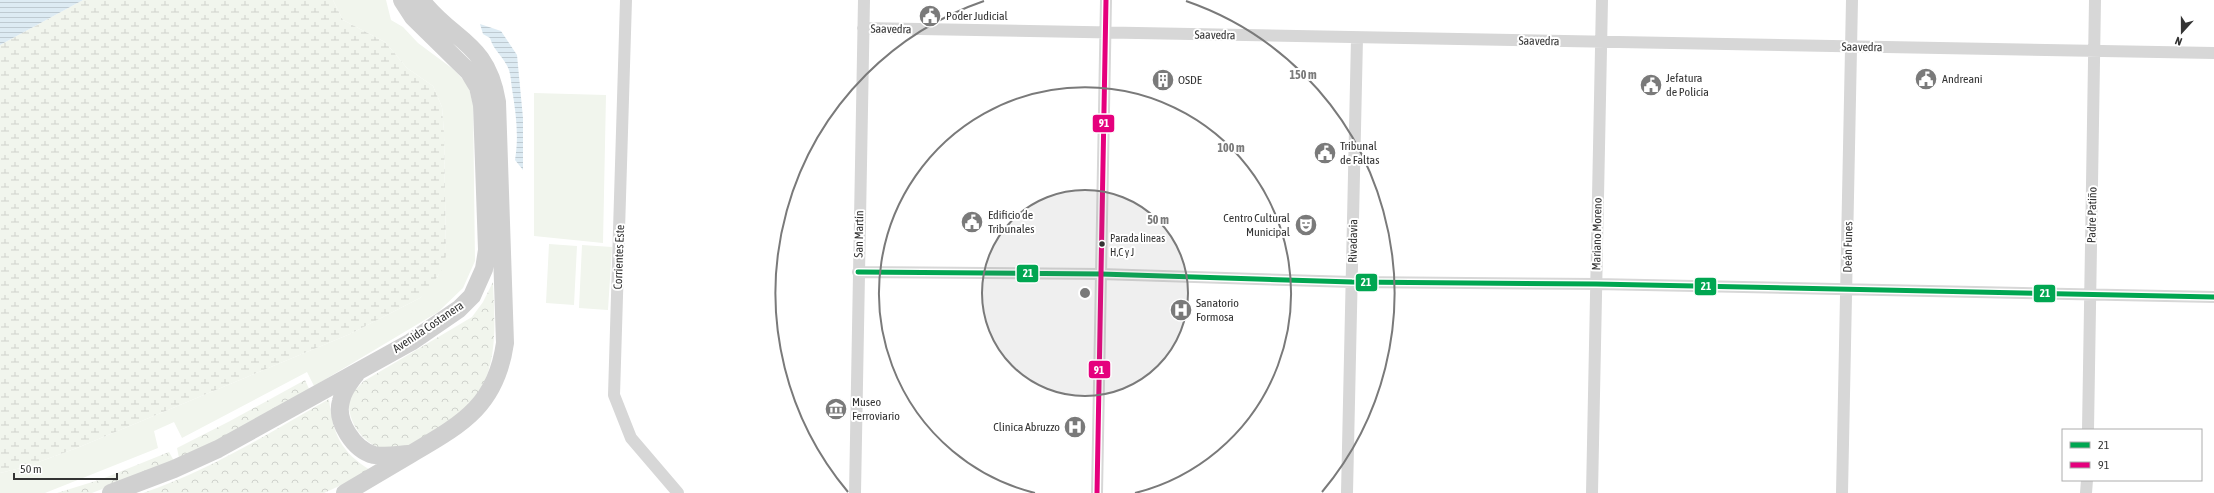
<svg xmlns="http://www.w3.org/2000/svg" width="2214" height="493" viewBox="0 0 2214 493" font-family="'Asap Condensed',sans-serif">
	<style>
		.green { fill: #f1f5ed }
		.wetland { fill: url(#wetland-marsh) }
		.park { fill: url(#park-crowns) }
		.water { fill: url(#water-rules) }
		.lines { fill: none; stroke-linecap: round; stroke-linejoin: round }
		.minor { stroke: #d7d7d7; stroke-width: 12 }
		.secondary { stroke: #d0d0d0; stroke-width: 18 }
		.bus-1-casing { stroke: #fff; stroke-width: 8 }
		.bus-2-casing { stroke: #fff; stroke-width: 8 }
		.bus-1 { stroke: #00a651; stroke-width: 5 }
		.bus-2 { stroke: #e5007d; stroke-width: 5 }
		.ring { fill: none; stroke: #7a7a7a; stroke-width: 2 }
		.bus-dot { fill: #333; stroke: #fff; stroke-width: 1.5 }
		.labels { text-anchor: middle; stroke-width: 4; stroke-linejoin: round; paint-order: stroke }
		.bus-label { font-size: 11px; fill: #333; stroke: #fff; text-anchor: start }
		.poi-label { font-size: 12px; fill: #333; stroke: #fff; text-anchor: start }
		.street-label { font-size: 12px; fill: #333; stroke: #fff }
		.centre { fill: #7a7a7a; stroke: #fff; stroke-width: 2 }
		.ring-label { font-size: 12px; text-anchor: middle; font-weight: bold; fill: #7a7a7a; stroke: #fff; stroke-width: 4; stroke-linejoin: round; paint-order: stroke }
		.line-badge { stroke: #fff; stroke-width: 1.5 }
		.badge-label { font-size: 11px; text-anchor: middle; font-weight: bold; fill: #fff }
	</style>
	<defs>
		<pattern id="wetland-marsh" width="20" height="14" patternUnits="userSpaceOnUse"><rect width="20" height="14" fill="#f1f5ed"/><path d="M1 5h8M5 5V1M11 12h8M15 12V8" fill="none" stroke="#cfd2cc"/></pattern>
		<pattern id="park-crowns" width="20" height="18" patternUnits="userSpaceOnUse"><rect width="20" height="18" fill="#f1f5ed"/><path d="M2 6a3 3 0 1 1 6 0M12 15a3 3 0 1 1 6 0" fill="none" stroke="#cfd2cc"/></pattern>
		<pattern id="water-rules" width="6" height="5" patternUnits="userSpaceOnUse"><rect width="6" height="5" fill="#ddebf3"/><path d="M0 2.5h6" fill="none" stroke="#becad1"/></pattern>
	</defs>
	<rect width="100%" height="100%" fill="#fff"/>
	<path class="green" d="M333 0H386L391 20 403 27 418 43 453 69 468 85 473 104 475 261 463 288 438 312 314 386 307 372 182 438 174 422 154 431 158 448 45 493H0V473L25 467 77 448 350 334 420 298 438 276 446 255 444 133 442 107 433 86 407 68 385 42 343 20Z
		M534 93 606 95 603 243 534 236Z
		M549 244 577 246 574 305 546 303Z
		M582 245 612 247 608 310 579 308Z"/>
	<path class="wetland" d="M83 0H333L343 20 385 42 407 68 433 86 442 107 444 133 446 255 444 266 430 288 420 298 350 334 77 448 25 467 0 473V45Z"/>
	<path class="park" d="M493 282C494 311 497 341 489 369 485 385 473 404 461 415 451 424 425 441 413 447 407 450 395 451 389 450 367 448 348 425 349 403 350 394 358 387 364 381L472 317 483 302Z
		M305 380 310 391 231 434 179 458 177 448 230 421Z
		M329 399C333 434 340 452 372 471L324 493H143C209 471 269 433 329 399Z
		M169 452 174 461 92 493H57L102 479Z"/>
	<path class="water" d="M0 0H83L0 45Z
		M480 24 501 31 517 55 523 118V170L515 160C519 136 516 113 512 89 511 83 511 76 509 70 505 58 493 50 490 38L483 34Z"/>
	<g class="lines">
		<path class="minor" d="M626 0 614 395 631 438 678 493
			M863 28 2214 53
			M858 272 1101 274 1352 282 1596 284 2214 297
			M2088 430 2095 0
			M855 493 864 0
			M1097 493 1106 0
			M1347 493 1357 38
			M1592 493 1602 0
			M1842 493 1852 0
			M2086 493 2087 480"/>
		<path class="secondary" d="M356 374C350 382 343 390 341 401 335 421 354 450 374 455 385 457 396 455 408 454
			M111 493 174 469 218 449 411 342 459 309 472 296 484 269 487 250 482 105 478 87 469 72 413 17 402 0
			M345 493C367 480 389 467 411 454 462 424 496 406 505 343L497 102C487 41 453 42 421 0"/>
		<g class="bus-1-casing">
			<path id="bus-1" d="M858 272 1101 274 1352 282 1596 284 2214 297"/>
		</g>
		<g class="bus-2-casing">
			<path id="bus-2" d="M1097 493 1106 0"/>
		</g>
		<use href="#bus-1" class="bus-1"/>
		<use href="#bus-2" class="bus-2"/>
	</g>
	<circle cx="1085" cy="293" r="103" fill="#7a7a7a" fill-opacity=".12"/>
	<g class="ring">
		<circle cx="1085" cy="293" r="103"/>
		<path d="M1035 493A206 206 0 1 1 1135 493"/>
		<path d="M848 492A309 309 0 0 1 984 1M1186 1A309 309 0 0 1 1322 492"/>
	</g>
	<defs>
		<g id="civic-disc" transform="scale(1.15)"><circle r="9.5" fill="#7a7a7a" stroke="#fff"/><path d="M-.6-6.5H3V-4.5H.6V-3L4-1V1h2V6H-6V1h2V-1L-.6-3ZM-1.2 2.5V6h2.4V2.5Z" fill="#fff"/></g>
		<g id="building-disc" transform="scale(1.15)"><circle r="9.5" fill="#7a7a7a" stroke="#fff"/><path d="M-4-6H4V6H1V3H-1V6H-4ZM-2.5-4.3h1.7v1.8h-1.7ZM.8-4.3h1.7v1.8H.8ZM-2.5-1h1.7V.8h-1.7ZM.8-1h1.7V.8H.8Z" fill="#fff"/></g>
		<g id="theatre-disc" transform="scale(1.15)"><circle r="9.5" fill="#7a7a7a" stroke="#fff"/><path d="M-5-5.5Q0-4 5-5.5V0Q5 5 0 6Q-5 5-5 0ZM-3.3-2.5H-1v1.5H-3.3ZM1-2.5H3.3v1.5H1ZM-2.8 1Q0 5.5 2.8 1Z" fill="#fff"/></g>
		<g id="hospital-disc" transform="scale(1.15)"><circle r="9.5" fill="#7a7a7a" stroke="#fff"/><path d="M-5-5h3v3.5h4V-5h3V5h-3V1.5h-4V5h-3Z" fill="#fff"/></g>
		<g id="museum-disc" transform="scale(1.15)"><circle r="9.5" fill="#7a7a7a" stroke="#fff"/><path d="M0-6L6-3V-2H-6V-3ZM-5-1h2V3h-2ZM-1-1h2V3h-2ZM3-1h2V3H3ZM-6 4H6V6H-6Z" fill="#fff"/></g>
	</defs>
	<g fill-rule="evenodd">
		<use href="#civic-disc" x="930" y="16"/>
		<use href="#civic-disc" x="1926" y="79"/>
		<use href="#building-disc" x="1163" y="80"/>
		<use href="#civic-disc" x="1651" y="85"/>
		<use href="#civic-disc" x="1325" y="153"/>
		<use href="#civic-disc" x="972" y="222"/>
		<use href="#theatre-disc" x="1306" y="225"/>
		<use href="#hospital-disc" x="1181" y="310"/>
		<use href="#museum-disc" x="836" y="409"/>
		<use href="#hospital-disc" x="1075" y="427"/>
	</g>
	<circle class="bus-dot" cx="1102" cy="244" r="3.5"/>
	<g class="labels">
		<g class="bus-label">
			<text x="1110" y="242">Parada lineas<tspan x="1110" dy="14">H,C y J</tspan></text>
		</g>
		<g class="poi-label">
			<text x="946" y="20">Poder Judicial</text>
			<text x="1666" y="82">Jefatura<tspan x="1666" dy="14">de Policía</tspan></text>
			<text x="1942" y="83">Andreani</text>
			<text x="1178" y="84">OSDE</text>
			<text x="1340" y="150">Tribunal<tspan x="1340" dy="14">de Faltas</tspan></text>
			<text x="988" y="219">Edificio de<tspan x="988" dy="14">Tribunales</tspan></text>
			<text x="1290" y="222" text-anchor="end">Centro Cultural<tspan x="1290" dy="14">Municipal</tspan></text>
			<text x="1196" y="307">Sanatorio<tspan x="1196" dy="14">Formosa</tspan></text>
			<text x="852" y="406">Museo<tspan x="852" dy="14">Ferroviario</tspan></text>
			<text x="1060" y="431" text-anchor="end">Clinica Abruzzo</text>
		</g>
		<g class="street-label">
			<text transform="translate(891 29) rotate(1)" y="4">Saavedra</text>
			<text transform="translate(1215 35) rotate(1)" y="4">Saavedra</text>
			<text transform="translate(1539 41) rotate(1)" y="4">Saavedra</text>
			<text transform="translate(1862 47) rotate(1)" y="4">Saavedra</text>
			<text transform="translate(2092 215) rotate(-89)" y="4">Padre Patiño</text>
			<text transform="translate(859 234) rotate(-89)" y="4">San Martín</text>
			<text transform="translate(1597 234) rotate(-89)" y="4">Mariano Moreno</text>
			<text transform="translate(1353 241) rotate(-89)" y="4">Rivadavia</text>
			<text transform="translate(1848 247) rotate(-89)" y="4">Deán Funes</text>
			<text transform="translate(619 257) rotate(-88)" y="4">Corrientes Este</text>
			<text transform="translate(428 327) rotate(-34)" y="4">Avenida Costanera</text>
		</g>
	</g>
	<circle cx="1085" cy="293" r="6" class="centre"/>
	<g class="ring-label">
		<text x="1303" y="79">150 m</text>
		<text x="1231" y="152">100 m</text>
		<text x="1158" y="224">50 m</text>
	</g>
	<g class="line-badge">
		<rect x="1092" y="114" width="23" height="19" rx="4" fill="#e5007d"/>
		<rect x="1016" y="264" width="23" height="19" rx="4" fill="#00a651"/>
		<rect x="1355" y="273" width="23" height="19" rx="4" fill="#00a651"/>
		<rect x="1694" y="277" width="23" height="19" rx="4" fill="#00a651"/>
		<rect x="2033" y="284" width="23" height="19" rx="4" fill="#00a651"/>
		<rect x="1088" y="360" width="23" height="19" rx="4" fill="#e5007d"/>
	</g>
	<g class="badge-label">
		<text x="1104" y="127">91</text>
		<text x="1028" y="277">21</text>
		<text x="1366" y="286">21</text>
		<text x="1706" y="290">21</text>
		<text x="2045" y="297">21</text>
		<text x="1099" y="374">91</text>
	</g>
	<rect x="2062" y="429" width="140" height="52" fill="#ffffff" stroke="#adadad"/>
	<rect x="2070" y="442" width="20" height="6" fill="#00a651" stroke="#adadad"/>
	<text x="2098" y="449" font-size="12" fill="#333333">21</text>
	<rect x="2070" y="462" width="20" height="6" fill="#e5007d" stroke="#adadad"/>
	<text x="2098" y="469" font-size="12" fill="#333333">91</text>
	<g transform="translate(2182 32) rotate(201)" stroke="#ffffff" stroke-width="3" paint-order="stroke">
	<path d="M0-3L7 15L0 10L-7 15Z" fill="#333333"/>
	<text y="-6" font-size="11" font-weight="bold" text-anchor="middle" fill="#333333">N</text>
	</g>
	<path d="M14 473v6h103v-6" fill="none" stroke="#333333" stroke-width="2"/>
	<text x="20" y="473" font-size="12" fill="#333333" stroke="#ffffff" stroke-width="3" paint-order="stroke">50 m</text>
</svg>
